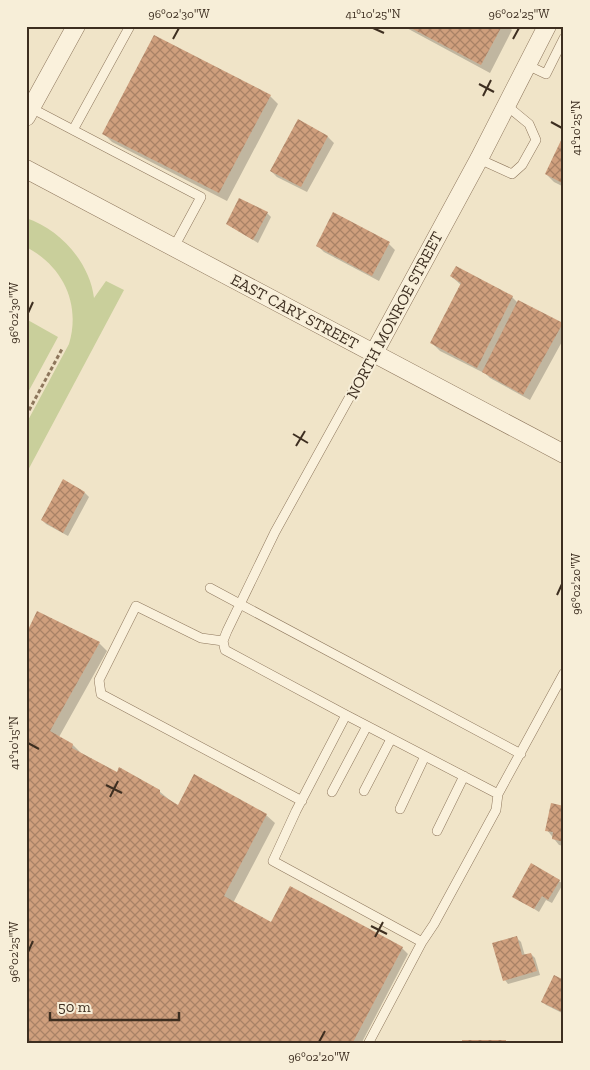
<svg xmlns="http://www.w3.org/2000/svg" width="590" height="1070" viewBox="0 0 590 1070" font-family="'Zilla Slab',serif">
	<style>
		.green { fill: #c9cf9b }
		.shadow { fill: #0003 }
		.building { fill: url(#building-cross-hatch) }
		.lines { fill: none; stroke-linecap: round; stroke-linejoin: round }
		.lane-casing { stroke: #8d765c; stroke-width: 10 }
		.street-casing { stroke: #8d765c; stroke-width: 19 }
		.path { stroke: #8d765c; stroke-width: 3; stroke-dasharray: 4 2.5; stroke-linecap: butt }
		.lane { stroke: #faf1dc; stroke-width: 9 }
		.street { stroke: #faf1dc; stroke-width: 18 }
		.ticks { fill: none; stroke: #3d2e20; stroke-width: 2 }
		.labels { text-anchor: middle; stroke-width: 4; stroke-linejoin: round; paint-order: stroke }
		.street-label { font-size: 16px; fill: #3d2e20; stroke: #f7eed8 }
		.neatline { fill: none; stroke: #3d2e20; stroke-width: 2 }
		.ticks-label { font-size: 12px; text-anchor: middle; fill: #3d2e20 }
	</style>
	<defs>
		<pattern id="building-cross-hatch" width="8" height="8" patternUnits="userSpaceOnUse" patternTransform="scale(1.25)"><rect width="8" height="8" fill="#cf9f7d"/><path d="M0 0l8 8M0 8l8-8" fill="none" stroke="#a98266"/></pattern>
	</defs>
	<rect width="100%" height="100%" fill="#f0e4c8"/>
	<path class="green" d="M26 218C60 229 90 263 94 298L106 281 124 290 26 474V424L69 344C81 304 63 266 26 247Z
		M26 319 58 337 26 396Z"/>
	<path class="shadow" d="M403 26H508L512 30 490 73Z
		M270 96 278 104 227 201 112 142 104 134Z
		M298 121 328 137 334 143 307 192 277 177 271 171Z
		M564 137V187L554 182 546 174Z
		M267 213 271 217 258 243 227 224Z
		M334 214 389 244 395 250 379 281 324 252 318 246Z
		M451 276 512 297 518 303 564 326V338L530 400 490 378 486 374 440 351 432 343 461 285Z
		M63 481 85 493 89 497 68 536 46 524 42 520Z
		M26 637 99 643 107 651 59 737 73 745 81 753 117 773 159 791 178 807 194 775 266 815 275 823 233 903 272 923 402 948 408 954 361 1044H26Z
		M564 807V846L559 845 547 830Z
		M559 881 563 884 552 903 546 900 539 912 514 896Z
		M517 938 521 942 525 956 531 954 535 958 540 975 508 984 505 980Z
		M564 982V1014L546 1005 542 1001Z"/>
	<path class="building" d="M407 26H502L481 65Z
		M154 35 271 95 219 193 102 134Z
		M298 119 328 136 301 187 270 171Z
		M564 134V184L545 174Z
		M239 198 268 212 253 240 226 224Z
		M333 212 390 242 372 276 316 246Z
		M456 266 513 296 477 368 430 343 461 283 450 276Z
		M518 300 563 323 523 395 482 372Z
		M63 479 85 492 63 533 41 520Z
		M37 611 100 642 50 731 73 744 72 748 117 772 119 767 160 790V794L178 805 194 774 267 814 224 896 271 922 290 886 403 947 352 1044H26V634Z
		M551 803 564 806V842L552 839 553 832 545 831Z
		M531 863 560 880 548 900 542 896 534 909 512 897Z
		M517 936 522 955 531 953 537 971 503 981 492 943Z
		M554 975 564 980V1013L541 1002Z
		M462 1040H506V1044H462Z"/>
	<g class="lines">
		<g class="lane-casing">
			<path id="lane" d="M527 65 546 74 564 38
				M31 108 201 197 174 247
				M73 130 130 26
				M479 159 512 174 522 165 536 140 529 124 506 105
				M374 353 275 532 227 631 223 641 225 650 346 715 498 794 564 673
				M210 588 521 754
				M223 641 201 638 136 606 99 680 101 694 302 801
				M346 715 296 811 273 861 422 942 368 1044
				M364 791 391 739
				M332 792 367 726
				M400 809 425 756
				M437 831 464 776
				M422 942 434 924 496 810 498 794"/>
		</g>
		<g class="street-casing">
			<path id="street" d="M26 117 76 26
				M26 169 564 454
				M374 353 479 159 547 26"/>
		</g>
		<path class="path" d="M26 416 62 349"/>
		<use href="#lane" class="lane"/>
		<use href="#street" class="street"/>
	</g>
	<path class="ticks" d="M373 28 384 33M173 39 179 28M513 39 519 28M479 84 494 92M483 96 491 80M551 122 562 128M28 313 33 302M293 434 308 443M296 446 305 431M557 595 562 584M28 743 39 749M106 785 122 793M110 797 118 781M371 926 387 934M375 937 383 922M28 952 33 941M319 1042 325 1031"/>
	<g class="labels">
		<g class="street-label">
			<text transform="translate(295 311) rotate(28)" y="6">EAST CARY STREET</text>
			<text transform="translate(394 315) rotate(-62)" y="6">NORTH MONROE STREET</text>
		</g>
	</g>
	<rect width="590" height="1070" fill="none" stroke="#f7eed8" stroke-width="55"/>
	<path d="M50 1012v8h129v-8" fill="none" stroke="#3d2e20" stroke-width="2.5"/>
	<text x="58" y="1012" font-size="15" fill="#3d2e20" stroke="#f7eed8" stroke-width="4" paint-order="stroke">50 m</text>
	<rect x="28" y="28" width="534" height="1014" class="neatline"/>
	<g class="ticks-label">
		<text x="179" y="18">96°02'30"W</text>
		<text x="373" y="18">41°10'25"N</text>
		<text x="519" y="18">96°02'25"W</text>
		<text transform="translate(576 128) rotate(-90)" y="4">41°10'25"N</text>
		<text transform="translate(14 313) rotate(-90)" y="4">96°02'30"W</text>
		<text transform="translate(576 584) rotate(-90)" y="4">96°02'20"W</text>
		<text transform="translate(14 743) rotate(-90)" y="4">41°10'15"N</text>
		<text transform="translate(14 952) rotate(-90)" y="4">96°02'25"W</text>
		<text x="319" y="1061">96°02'20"W</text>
	</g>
</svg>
